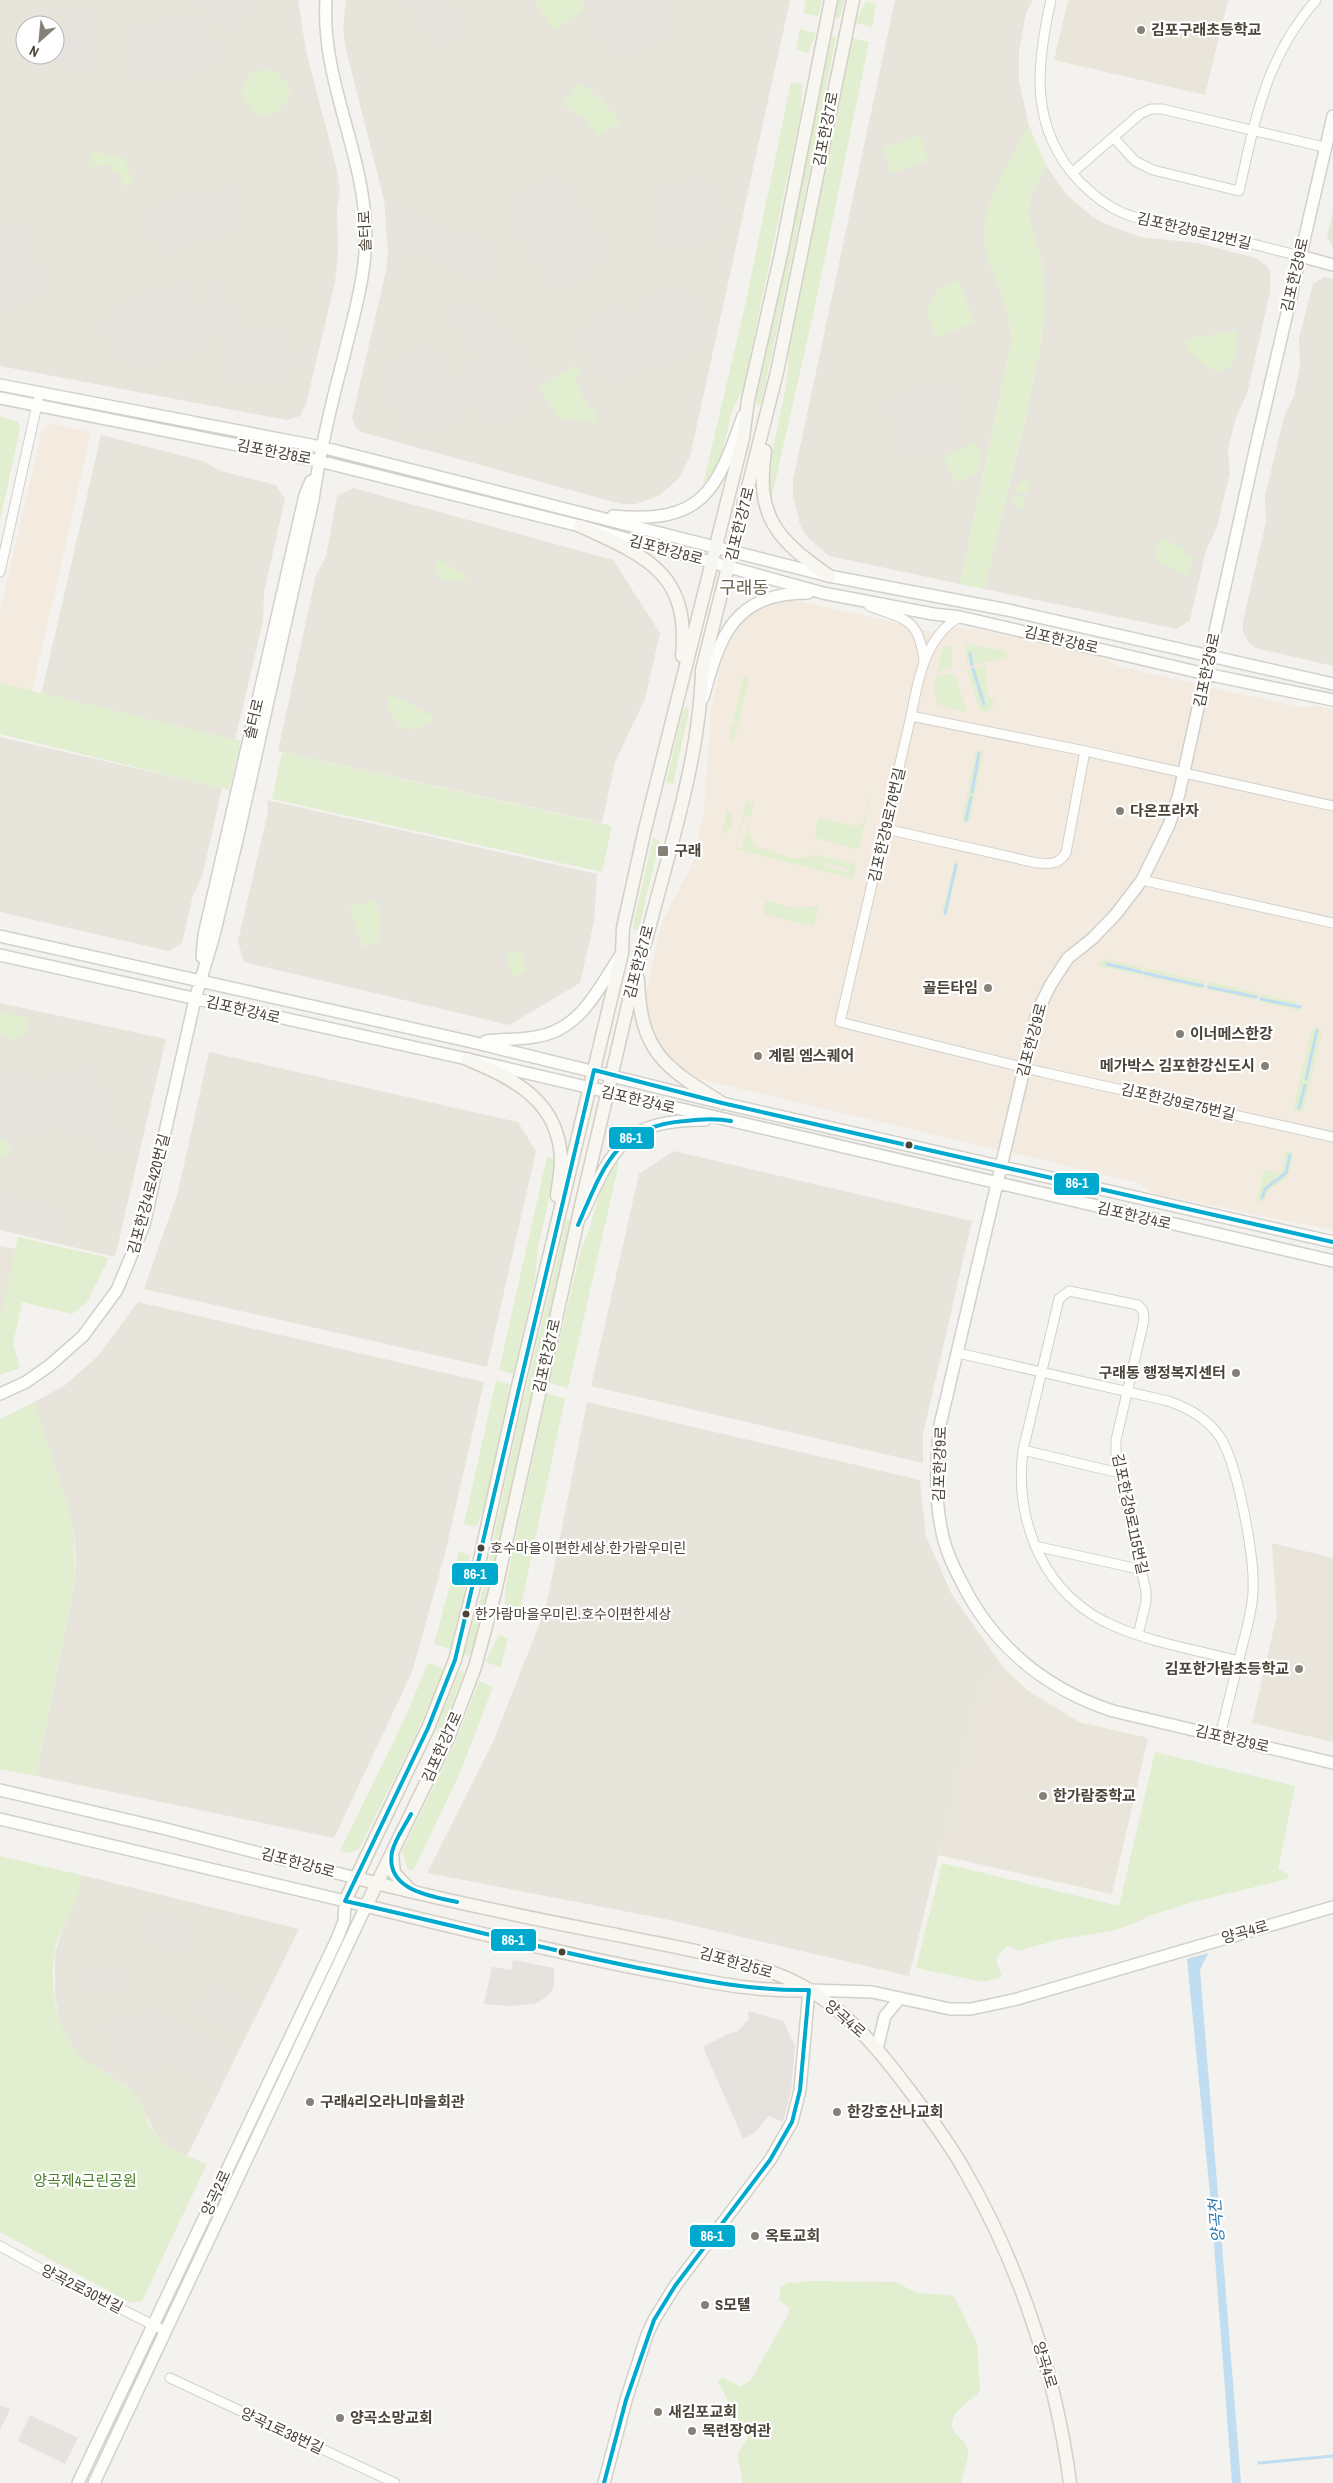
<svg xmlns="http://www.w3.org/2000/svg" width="1333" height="2483" viewBox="0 0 1333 2483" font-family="'Archivo Narrow','Noto Sans KR',sans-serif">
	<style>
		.residential { fill: #e7e4dc; fill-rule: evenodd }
		.commercial { fill: #f3ebdf }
		.industrial { fill: #e6e2de }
		.education { fill: #eae5da }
		.green { fill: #e1eecf; fill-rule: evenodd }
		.parking { fill: #e6e3df }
		.water { fill: #c0ddf1 }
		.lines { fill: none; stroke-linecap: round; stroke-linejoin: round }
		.stream { stroke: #c0ddf1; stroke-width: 3 }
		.minor-casing { stroke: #d2d0cb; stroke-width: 11 }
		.tertiary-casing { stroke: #d2d0cb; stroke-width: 14 }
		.secondary-casing { stroke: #d3cfc5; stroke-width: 15 }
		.minor { stroke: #fdfdfc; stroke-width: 9 }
		.tertiary { stroke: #fdfdfc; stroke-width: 11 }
		.secondary { stroke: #f7f6f1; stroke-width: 12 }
		.bus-1-casing { stroke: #fff; stroke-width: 8 }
		.bus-1 { stroke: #00a9ce; stroke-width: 4 }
		.poi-dot { fill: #868178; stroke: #fff; stroke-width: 2 }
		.bus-dot { fill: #4b4439; stroke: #fff; stroke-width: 2 }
		.labels { text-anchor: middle; stroke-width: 4.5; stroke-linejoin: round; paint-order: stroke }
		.bus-label { font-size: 14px; fill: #4b4439; stroke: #fff; text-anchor: start }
		.poi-label { font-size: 15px; font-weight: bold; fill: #4b4439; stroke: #fff; text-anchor: start }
		.street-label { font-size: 15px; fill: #4b4439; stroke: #fff }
		.park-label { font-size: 15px; fill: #4a7f2a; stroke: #fff }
		.water-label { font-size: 16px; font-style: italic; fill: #2e7ab2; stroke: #fff }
		.quarter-label { font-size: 18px; fill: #6e6250; stroke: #fff }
		.line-badge { stroke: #fff; stroke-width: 2 }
		.badge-label { font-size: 14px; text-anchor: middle; font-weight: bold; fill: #fff }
	</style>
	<rect width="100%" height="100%" fill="#f4f2ee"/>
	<path class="residential" d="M0 0H298L306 51 336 166 340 191 337 208 338 255 335 282 306 404 300 416 287 420 0 366ZM25 25H55V55H25Z
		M346 0H790L690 457 679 478 659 496 636 504H621L361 432 356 428 352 418 386 271 388 252 384 200 346 49 343 29Z
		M895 0H1033L1026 13 1019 51V81L1029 126 1002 176 985 227 987 254 1008 314 1012 339 960 584 829 556 808 538 800 525 793 495V480Z
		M1046 165 1066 194 1093 217 1106 224 1140 237 1197 243 1256 258 1267 266 1270 273V292L1247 394 1236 417 1228 450 1230 472 1217 527 1206 550 1190 620 1177 629 984 589 1024 425 1040 347 1044 315 1042 264 1028 215 1032 192Z
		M1324 277 1333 279V666L1255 648 1249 643 1243 631V621L1266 522 1265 496 1284 417 1294 396 1300 365 1299 338 1313 284Z
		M101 435 203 461 221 471 276 485 285 499 264 592 263 621 234 744 41 695Z
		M353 488 613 560 660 633 645 699 615 762 602 823 278 751 316 575 326 556 337 496Z
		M0 737 222 788 202 877 193 895 182 943 168 951 0 912Z
		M267 800 597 874 594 922 580 983 509 1025 244 962 238 941 268 812Z
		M0 1003 166 1039 115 1257 0 1230Z
		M209 1052 518 1122 536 1151 487 1367 144 1289 178 1192Z
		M674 1151 972 1221 923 1434V1463L591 1386 639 1174Z
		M138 1302 484 1382 445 1554 412 1672 334 1838 36 1776 75 1582 76 1558 74 1532 34 1402 64 1386 97 1357Z
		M587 1402 920 1480 926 1536 951 1593 1002 1666 980 1683 909 1976 665 1919 427 1873 493 1742 546 1607Z
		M81 1875 299 1929 187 2156 174 2151 158 2138 135 2095 126 2085 84 2060 70 2044 61 2027 55 1998V1955L60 1935 76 1901Z"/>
	<path class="commercial" d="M52 423 91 433 32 692 0 684V611L42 430Z
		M787 601H797L822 606 943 634 952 628 974 629 1093 654 1118 666 1231 692 1302 707 1319 706 1333 709V1230L1155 1194 1136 1182 690 1077 674 1066 647 1026 644 1002 661 924 692 865 704 811 711 708 723 656 741 624 753 614 765 606Z"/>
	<path class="industrial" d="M513 1960 554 1968V1986L549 1995 535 2004 509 2006 484 2004 492 1967 511 1970Z"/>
	<path class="education" d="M1068 0H1228L1205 95 1054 60Z
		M1333 211V248L1327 237Z
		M0 1246 16 1249 0 1321Z
		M1272 1543 1333 1558V1742L1252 1723 1277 1615Z
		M1002 1666 1027 1690 1079 1722 1148 1738 1112 1894 938 1855 980 1683Z"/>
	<path class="green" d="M534 0H584L582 11 553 30Z
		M806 0H822L818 16 803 13Z
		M838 0H844L840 17 837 19 835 16Z
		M866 1 876 4 872 27 855 23Z
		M800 29 816 33 808 53 796 50Z
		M832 36 836 38C812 160 788 282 761 403L758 406 756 401Z
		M853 38 869 42 815 306 771 500 768 471 787 382 789 350Z
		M267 69 280 74 282 80 289 85 290 95 279 112 258 116 241 98 242 90 249 74Z
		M791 82 802 84 801 112 743 389 732 411 719 466 703 485 744 310Z
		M579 83 601 99 621 122 599 137 583 118 562 104Z
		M1029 126 1046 165 1032 192 1028 215 1042 264 1044 315 1040 347 1024 425 984 589 960 584 1012 339C1010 309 995 283 987 255 975 210 1009 163 1029 126Z
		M920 136 928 161 891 173 883 148Z
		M92 151 125 159 133 184 124 187 119 173 110 171 111 165 88 167Z
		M958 280 975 322 936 338 926 312 939 288Z
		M1236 331C1238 342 1235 353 1233 364L1224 369 1223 372 1209 369 1187 350 1185 339Z
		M575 365 580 376 575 379 589 410H594L599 423 559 418 539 388Z
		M0 416 18 422 20 429 0 520Z
		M975 442 982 456 977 474 955 483 944 457Z
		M1023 480 1032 482 1027 492 1016 494 1015 487Z
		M1016 495 1026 498 1021 510 1013 502V496Z
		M1162 538 1186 549 1184 554 1193 558 1188 576 1158 562 1154 547 1158 546Z
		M438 559 467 575 466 581 440 579 436 569Z
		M966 644 1006 651 1007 655 1005 658 967 666Z
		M946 645 952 648V666L937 673 942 649Z
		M986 666C988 677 985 685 988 696L994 701C994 710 988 710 980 712L967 670Z
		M953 673 955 675 967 712C940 707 931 707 936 677Z
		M743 677 749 678 739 722 733 721Z
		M0 683 241 741 229 790 0 734Z
		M386 695C403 698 417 710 433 716L435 721 414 730 401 728 390 713Z
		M687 706 689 711 673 784 666 783 683 710Z
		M732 724 739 725 732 743 730 740Z
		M979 749 983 753 970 820 967 824 962 819 976 752Z
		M282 752 612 826 602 872 272 799Z
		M874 784 859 848 854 849 817 838 815 834 819 818 856 826 863 823Z
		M746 801 754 803 748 829 755 846 791 858 798 859 816 855 857 864 853 879 736 849ZM745 814 750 816 742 849 737 847ZM826 863 850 869 849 873 825 867Z
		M727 811 732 812V824L727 833 722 832Z
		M653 838 660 840 639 928 635 930 633 926Z
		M955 862 958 863V866L946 915 942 912Z
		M375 900 382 922 377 928 381 941 362 947 349 907Z
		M766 900 793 908 819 906 814 927 763 914Z
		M520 950 527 972 513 977 506 954Z
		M1105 959 1141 967V971L1107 962 1105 964 1140 973V975L1099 966V963Z
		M1145 968 1204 981V984L1144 971Z
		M1144 973 1203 986 1202 989 1144 976Z
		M1209 982 1259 993 1257 996 1208 985Z
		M1208 987 1256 998 1255 1000 1207 989Z
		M1262 994 1296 1002 1295 1005 1260 997Z
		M1260 999 1301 1008 1300 1011 1258 1001Z
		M0 1012 30 1018 26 1032 15 1040 5 1038 0 1033Z
		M1312 1028 1316 1029 1300 1109 1318 1030 1322 1031 1303 1112 1293 1110Z
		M0 1138 9 1145 11 1154 0 1158Z
		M1286 1151 1294 1153 1288 1177 1268 1191 1263 1202 1257 1200 1264 1169 1281 1173Z
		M547 1157 556 1159 554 1177 538 1247 535 1279 513 1374 499 1370Z
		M616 1162 619 1163 568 1388 549 1383 581 1249C596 1220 596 1187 616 1162Z
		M567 1218 571 1222 491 1576C488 1591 477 1649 468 1657L464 1653 482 1593 520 1414Z
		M18 1237 109 1258 87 1302 72 1314 22 1302 13 1344 20 1368 0 1375V1320Z
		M496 1381 510 1384 484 1509 476 1527 464 1524Z
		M547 1394 565 1398 520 1611 505 1610V1592L510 1564Z
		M34 1402 68 1507 74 1532 75 1582 36 1776 0 1769V1419Z
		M459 1551 470 1555 466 1586 450 1649 434 1644Z
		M499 1635 508 1638 501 1667 485 1662Z
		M428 1663 444 1669 414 1739 359 1849 350 1853 340 1851 405 1718Z
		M462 1670 464 1673 441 1732 437 1733 436 1729 459 1672Z
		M479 1681 493 1687 460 1773 413 1871 407 1868 402 1852 456 1741Z
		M1155 1752 1295 1786 1278 1869 1289 1875 1288 1879 1193 1902 1149 1916 1135 1923 1115 1930 1057 1940 1018 1951 1008 1945 996 1959 1002 1977 983 1982 916 1968 942 1863 1119 1906Z
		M0 1856 81 1875C80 1884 79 1893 76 1901 72 1913 64 1924 59 1936 47 1970 52 2027 79 2054 95 2071 119 2076 134 2094 142 2103 144 2114 149 2124 161 2148 185 2155 207 2164L142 2301 131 2303 0 2232Z
		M811 2281 895 2282 918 2293 950 2295 955 2298 977 2343 980 2390C974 2400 961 2404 955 2415 944 2435 968 2437 968 2452 968 2462 963 2473 961 2483H743L737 2455 748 2438 718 2382 722 2377 741 2387 751 2380 789 2313V2308L779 2300 780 2288 787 2283Z"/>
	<path class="parking" d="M243 0 249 8 224 25 206 1Z
		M411 0H440L461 32 446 41 440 31 434 35Z
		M603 0H666L669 10 661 13 669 35 621 51 616 37 608 39 598 11 606 8Z
		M64 10 95 16 85 68 54 62Z
		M198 18 216 60 190 70 168 74 167 66 160 67V75H140V65L129 64 134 26 160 25Z
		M699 180 703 191 712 188 723 222 715 225 717 232 675 246 673 238 662 242 655 220 663 218 658 203 661 201 659 194Z
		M558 182 601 246 594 250 597 255 587 262 591 269 570 283 565 276 558 281 512 212 519 208 515 201 534 189 538 195Z
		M229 191 237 229 194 238 165 250 152 213 183 200Z
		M403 214 440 233 437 241 444 242 446 234 481 242 480 250 489 252 484 274 466 270 467 266 440 260 441 252 431 250 428 256 394 239 398 232 391 229 396 219 400 221Z
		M16 231 43 290 0 309V238Z
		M215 283 234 340 269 329 271 335 280 333 290 363 282 366 284 373 252 383 250 376 237 380 207 286Z
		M184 286 204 343 132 367 128 358 121 360 108 323 121 318 118 308Z
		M675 294 678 303 689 300 701 336 692 339 695 348 607 377 603 365 596 367 585 333 594 329 591 320 622 310 625 318 649 311 646 303Z
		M471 304 482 320 488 316 534 384 528 389 532 396 498 419 493 413 486 417 471 396 479 391 477 389 459 401 463 407 426 432 421 425 415 430 392 396 400 390 388 372 420 351 424 358 431 354 452 386 446 390 449 395 472 380 467 374 495 355 493 353 486 357 456 314Z
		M930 388 933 395 944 391 958 430 950 433 952 440 910 456 890 403Z
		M89 1070 107 1122 72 1134 54 1082Z
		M0 1074 35 1082 33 1089 40 1091 36 1108 45 1110 43 1118 50 1119 46 1136 0 1125Z
		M105 1127 118 1130 113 1150 100 1147Z
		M0 1199 59 1212 53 1236 0 1224Z
		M151 1916 183 1925 177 1947 145 1938Z
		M90 1972 113 1973 112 1987 89 1986Z
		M216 1989 246 2004 243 2011 251 2016 245 2028 206 2009Z
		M748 2011 783 2021 795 2046 791 2092 783 2122 769 2116 754 2133 743 2139 703 2047 730 2033 737 2032 749 2019Z
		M152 2015 230 2056 218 2080 161 2051 157 2052 160 2062 134 2069 132 2061 120 2064 110 2027Z
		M0 2405 10 2409 0 2430Z
		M30 2415 78 2438 65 2464 18 2441Z"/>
	<path class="water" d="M1208 1953 1200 1970 1241 2483H1232L1211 2204 1187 1959Z"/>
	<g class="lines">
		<path class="stream" d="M970 653 972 665
			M973 669 984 704
			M972 792 979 753
			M966 820 971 797
			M945 914 956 865
			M1107 964 1141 972
			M1144 973 1203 986
			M1208 987 1256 997
			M1261 999 1300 1007
			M1306 1079 1317 1030
			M1299 1108 1305 1085
			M1262 1198 1265 1189 1286 1173 1290 1155
			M1259 2463 1333 2456"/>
		<g class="minor-casing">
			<path id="minor" d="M1051 0C1036 66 1029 128 1080 182 1093 195 1106 206 1123 213 1148 223 1174 225 1200 231 1234 239 1267 248 1300 256
				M1113 137 1135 161 1153 170 1239 191C1256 117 1265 59 1316 0
				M1072 173 1140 114 1151 109H1162L1324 147
				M0 572 38 400
				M869 606C906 620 919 618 924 661
				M911 716C918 680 925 636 960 617
				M1333 806 1085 751 911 716 840 1022 1046 1073 1333 1137
				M886 829 1037 863C1051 864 1058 865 1066 853L1085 751
				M1142 880 1333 923
				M958 1353 1168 1401C1189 1408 1207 1418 1220 1437 1238 1465 1255 1558 1253 1592 1252 1612 1246 1632 1241 1651 1234 1680 1227 1708 1220 1736
				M1023 1450 1119 1473
				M1035 1546 1143 1570
				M1138 1635 1146 1602V1591L1116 1457V1440L1144 1320 1143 1311 1138 1305 1069 1291 1059 1299 1023 1450C1014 1522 1044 1596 1114 1626 1153 1643 1197 1650 1238 1661
				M0 2246 47 2272 165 2331
				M170 2378 395 2483"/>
		</g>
		<g class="tertiary-casing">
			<path id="tertiary" d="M1333 116 1256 446 1179 794 1169 825 1142 880 1116 914 1092 939 1068 958 1051 984 1038 1010 940 1425C936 1460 934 1497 942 1532 945 1549 953 1566 961 1581 993 1646 1046 1689 1113 1711L1333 1763
				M1300 256 1333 265
				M0 385 321 447 829 576 1008 610 1333 684
				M0 398 319 461 580 526 823 593 933 614 960 617 1206 674 1333 700
				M613 516C702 524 716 493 743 416
				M703 698C720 635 734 593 808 593
				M0 936 472 1042 722 1103 1333 1242
				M0 955 467 1059 1333 1261
				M202 957 204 935 305 495 311 481
				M486 1041C504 1039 522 1040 540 1036 581 1028 599 988 620 956
				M582 1215C613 1148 623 1120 705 1120
				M0 1394 26 1382 49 1366 83 1336 117 1290 144 1225 195 999 213 939 237 840 313 500C320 451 331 404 344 356 355 310 369 266 365 219 360 145 321 75 326 0
				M0 1790 162 1828 356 1878
				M0 1819 366 1906 94 2483
				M877 2049 885 2016 900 1998
				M78 2483 337 1939 344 1921 345 1901
				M604 2483 626 2400 647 2335 654 2320 675 2286 770 2160 792 2122 800 2090 809 1990 872 1992 950 2009H971L1017 1999 1333 1907"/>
		</g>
		<g class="secondary-casing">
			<path id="secondary" d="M765 451C755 518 778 540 829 576
				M580 526C646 556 690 573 682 656
				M638 979C640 1052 664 1067 722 1103
				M467 1059C515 1079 560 1102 561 1161 561 1172 558 1185 557 1196
				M392 1854 394 1873 411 1891
				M356 1878C442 1900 529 1918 617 1935 672 1947 731 1955 784 1977 838 2000 875 2044 910 2091 930 2117 950 2144 966 2173 1020 2267 1056 2376 1070 2483
				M345 1901 428 1728 455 1660 475 1582 518 1386 622 953 623 928 645 829 743 438 748 400 781 254 831 0
				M809 1990C754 1993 702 1980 647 1970 553 1952 459 1928 366 1906L448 1738 475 1667 495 1592 581 1206 638 962 646 940C668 853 700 759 702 670L777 372 853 0"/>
		</g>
		<use href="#minor" class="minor"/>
		<use href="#tertiary" class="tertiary"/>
		<use href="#secondary" class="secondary"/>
		<g class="bus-1-casing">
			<path id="bus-1" d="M578 1225C603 1168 615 1126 685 1121 700 1119 716 1118 731 1121
				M411 1814C405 1826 395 1839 392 1852 385 1890 430 1896 457 1902
				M809 1990C748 1991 689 1978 629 1966 534 1947 440 1922 345 1901L428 1728 455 1660 594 1070 722 1103 1333 1242
				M604 2483 626 2400 654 2320 675 2286 770 2160 792 2122 800 2090 809 1990"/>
		</g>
		<use href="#bus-1" class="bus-1"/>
	</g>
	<g class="poi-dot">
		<circle cx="1141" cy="30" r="5"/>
		<circle cx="1120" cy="811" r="5"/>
		<rect x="657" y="845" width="12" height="12" rx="2.5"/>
		<circle cx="988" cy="988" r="5"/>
		<circle cx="1180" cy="1034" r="5"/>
		<circle cx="758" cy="1056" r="5"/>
		<circle cx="1265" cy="1066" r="5"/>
		<circle cx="1236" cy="1373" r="5"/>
		<circle cx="1299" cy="1669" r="5"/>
		<circle cx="1043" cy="1796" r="5"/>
		<circle cx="310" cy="2102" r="5"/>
		<circle cx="837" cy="2112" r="5"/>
		<circle cx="755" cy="2236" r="5"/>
		<circle cx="705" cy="2305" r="5"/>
		<circle cx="658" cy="2412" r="5"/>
		<circle cx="340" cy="2418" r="5"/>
		<circle cx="692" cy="2431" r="5"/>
	</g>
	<g class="bus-dot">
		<circle cx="909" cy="1145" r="4.5"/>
		<circle cx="481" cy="1548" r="4.5"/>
		<circle cx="466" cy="1614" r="4.5"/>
		<circle cx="562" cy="1952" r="4.5"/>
	</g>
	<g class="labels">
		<g class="bus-label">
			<text x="490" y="1553">호수마을이편한세상.한가람우미린</text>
			<text x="475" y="1619">한가람마을우미린.호수이편한세상</text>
		</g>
		<g class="poi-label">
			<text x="1151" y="35">김포구래초등학교</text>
			<text x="1130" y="816">다온프라자</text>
			<text x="674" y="856">구래</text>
			<text x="978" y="993" text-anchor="end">골든타임</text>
			<text x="1190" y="1039">이너메스한강</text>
			<text x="768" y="1061">계림 엠스퀘어</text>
			<text x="1255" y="1071" text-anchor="end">메가박스 김포한강신도시</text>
			<text x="1226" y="1378" text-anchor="end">구래동 행정복지센터</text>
			<text x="1289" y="1674" text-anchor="end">김포한가람초등학교</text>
			<text x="1053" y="1801">한가람중학교</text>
			<text x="320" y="2107">구래4리오라니마을회관</text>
			<text x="847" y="2117">한강호산나교회</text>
			<text x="765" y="2241">옥토교회</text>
			<text x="715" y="2310">S모텔</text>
			<text x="668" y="2417">새김포교회</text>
			<text x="350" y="2423">양곡소망교회</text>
			<text x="702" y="2436">목련장여관</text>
		</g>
		<g class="street-label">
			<text transform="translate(826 129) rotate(-79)" y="5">김포한강7로</text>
			<text transform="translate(365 231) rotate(-92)" y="5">솔터로</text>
			<text transform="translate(1194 231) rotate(13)" y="5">김포한강9로12번길</text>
			<text transform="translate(1295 275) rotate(-77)" y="5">김포한강9로</text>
			<text transform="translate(274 452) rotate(11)" y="5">김포한강8로</text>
			<text transform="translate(740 524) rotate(-76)" y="5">김포한강7로</text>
			<text transform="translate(666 550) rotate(15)" y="5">김포한강8로</text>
			<text transform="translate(1061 640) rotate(13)" y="5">김포한강8로</text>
			<text transform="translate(1207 670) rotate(-78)" y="5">김포한강9로</text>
			<text transform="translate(254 719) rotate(-77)" y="5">솔터로</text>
			<text transform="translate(887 825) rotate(-77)" y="5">김포한강9로76번길</text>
			<text transform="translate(639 962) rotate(-75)" y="5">김포한강7로</text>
			<text transform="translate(243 1010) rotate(13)" y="5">김포한강4로</text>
			<text transform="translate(1032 1040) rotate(-75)" y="5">김포한강9로</text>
			<text transform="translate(638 1100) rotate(13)" y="5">김포한강4로</text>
			<text transform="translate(1178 1102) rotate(13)" y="5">김포한강9로75번길</text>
			<text transform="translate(149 1194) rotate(-75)" y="5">김포한강4로420번길</text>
			<text transform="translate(1134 1216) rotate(13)" y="5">김포한강4로</text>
			<text transform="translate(547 1356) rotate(-77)" y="5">김포한강7로</text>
			<text transform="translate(940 1464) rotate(-88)" y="5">김포한강9로</text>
			<text transform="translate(1130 1514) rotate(78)" y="5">김포한강9로115번길</text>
			<text transform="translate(1232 1739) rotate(13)" y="5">김포한강9로</text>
			<text transform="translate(442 1747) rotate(-66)" y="5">김포한강7로</text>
			<text transform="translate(298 1863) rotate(15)" y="5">김포한강5로</text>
			<text transform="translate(1245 1932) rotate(-16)" y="5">양곡4로</text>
			<text transform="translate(736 1963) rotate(16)" y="5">김포한강5로</text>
			<text transform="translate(845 2019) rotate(41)" y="5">양곡4로</text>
			<text transform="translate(216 2193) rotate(-65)" y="5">양곡2로</text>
			<text transform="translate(82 2289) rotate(27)" y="5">양곡2로30번길</text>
			<text transform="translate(1045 2365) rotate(73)" y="5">양곡4로</text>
			<text transform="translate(282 2431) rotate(25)" y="5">양곡1로38번길</text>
		</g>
		<g class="park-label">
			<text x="85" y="2186">양곡제4근린공원</text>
		</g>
		<g class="water-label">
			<text transform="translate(1216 2221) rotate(-95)" y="6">양곡천</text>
		</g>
		<g class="quarter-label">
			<text x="744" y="594">구래동</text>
		</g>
	</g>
	<g class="line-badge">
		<rect x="608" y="1126" width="47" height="24" rx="5" fill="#00a9ce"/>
		<rect x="1053" y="1172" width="47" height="24" rx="5" fill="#00a9ce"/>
		<rect x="451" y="1562" width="48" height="24" rx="5" fill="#00a9ce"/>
		<rect x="490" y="1928" width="47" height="24" rx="5" fill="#00a9ce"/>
		<rect x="689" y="2224" width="47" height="24" rx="5" fill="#00a9ce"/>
	</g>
	<g class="badge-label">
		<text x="631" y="1143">86-1</text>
		<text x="1077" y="1188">86-1</text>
		<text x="475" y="1579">86-1</text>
		<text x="513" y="1945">86-1</text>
		<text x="712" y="2241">86-1</text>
	</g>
	<g transform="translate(40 40) rotate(207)"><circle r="24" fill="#ffffff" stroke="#b7b4b0"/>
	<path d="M0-4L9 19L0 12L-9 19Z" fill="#868178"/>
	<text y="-8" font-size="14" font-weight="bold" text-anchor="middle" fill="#4b4439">N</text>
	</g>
</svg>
